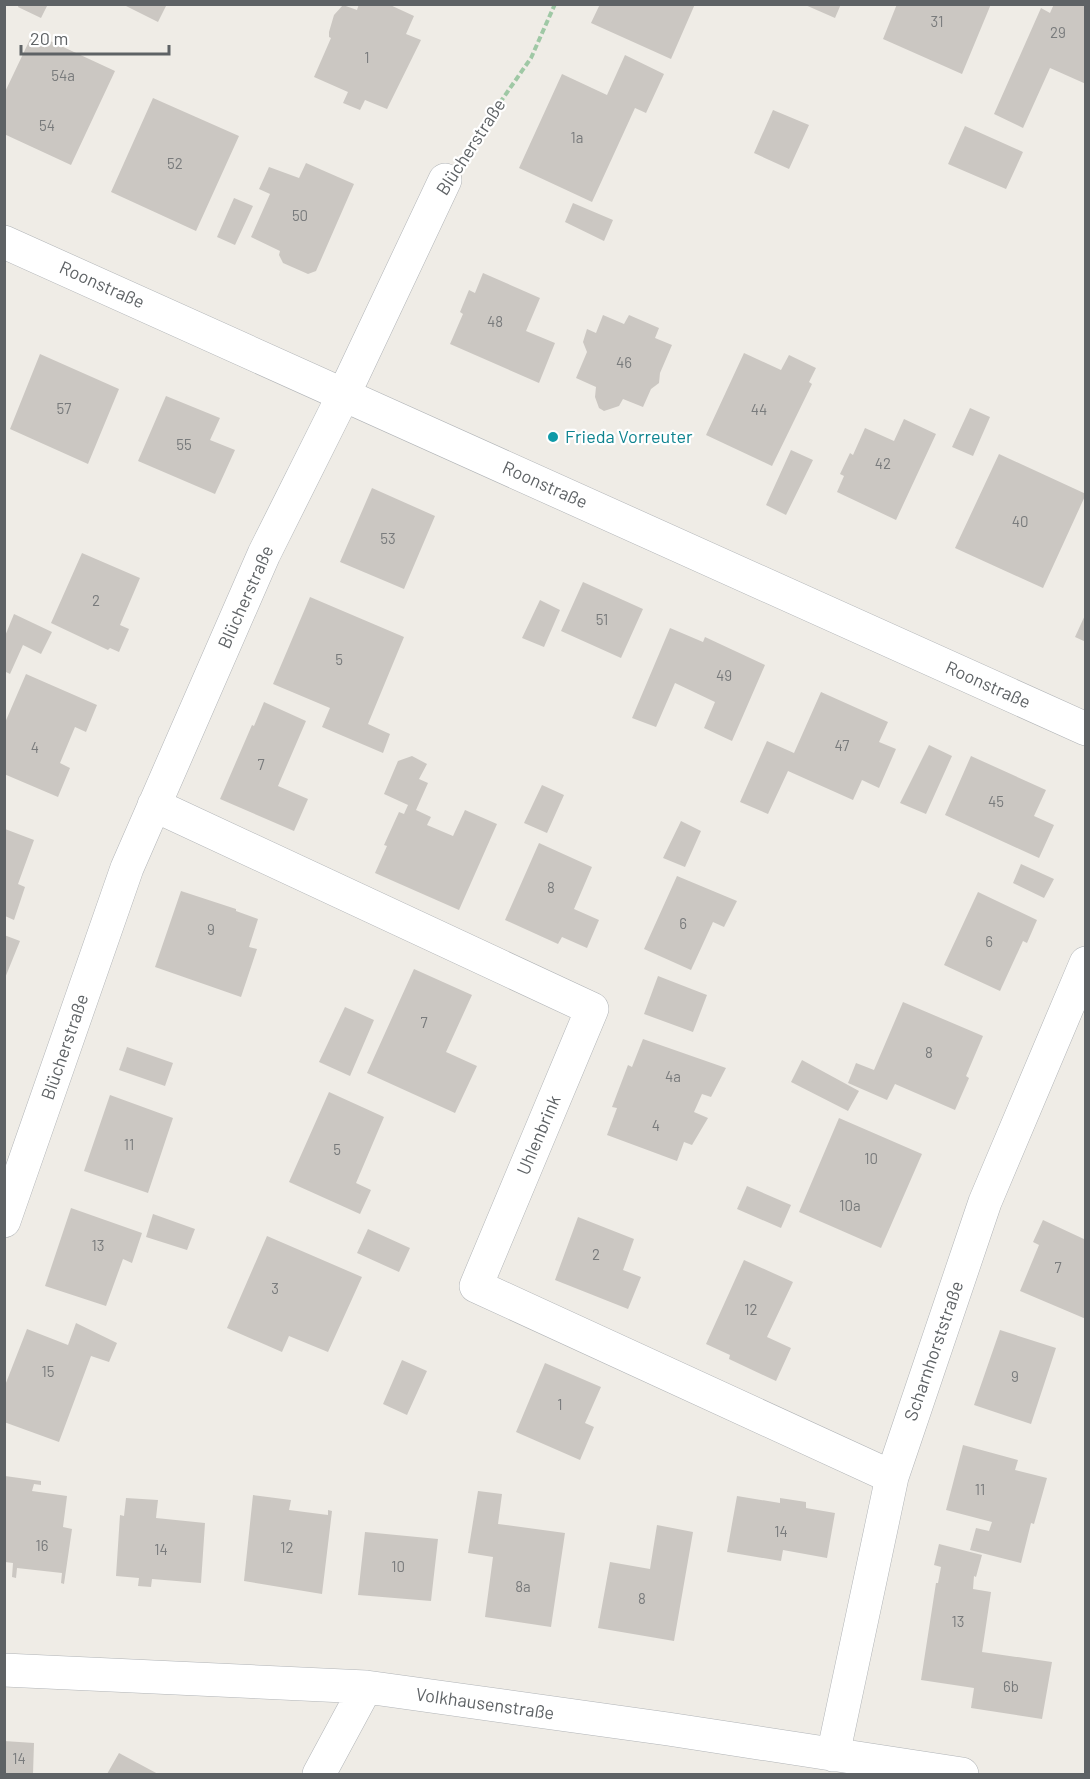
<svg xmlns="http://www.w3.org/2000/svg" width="1090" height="1779" viewBox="0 0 1090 1779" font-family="Barlow,sans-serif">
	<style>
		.building { fill: #cbc7c2 }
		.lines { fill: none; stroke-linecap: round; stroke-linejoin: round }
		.minor-casing { stroke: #b1b4b7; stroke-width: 34 }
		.path { stroke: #9fc8a5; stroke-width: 4; stroke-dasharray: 6 3; stroke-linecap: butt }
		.minor { stroke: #fff; stroke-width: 33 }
		.culture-dot { fill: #0f9aa8; stroke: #fff; stroke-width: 2 }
		.labels { text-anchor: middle; stroke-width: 4.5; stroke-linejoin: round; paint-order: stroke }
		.number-label { font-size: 15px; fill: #797b7c }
		.street-label { font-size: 18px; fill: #5e6265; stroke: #fff }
		.culture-label { font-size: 18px; fill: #0d838f; stroke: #fff; text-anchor: start }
	</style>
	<rect width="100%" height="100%" fill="#efece6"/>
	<path class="building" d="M19 4H48L41 18 18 7Z
		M122 4H167L158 22Z
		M359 4H388L414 16 406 34 421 40 387 109 365 100 360 110 343 103 348 92 314 77 331 38 329 37V32L334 15 343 5 357 10Z
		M600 4H695L671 59 591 23Z
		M803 4H841L835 18Z
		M897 4H991L962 74 883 39Z
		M1054 4H1086V84L1050 68 1023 128 994 114 1041 8 1050 13Z
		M33 33 115 71 71 165 4 134V94Z
		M625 55 664 74 646 113 635 108 592 202 519 168 562 74 607 95Z
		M153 98 239 136 196 231 111 192Z
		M773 110 809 125 789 169 754 153Z
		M965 126 1023 152 1006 189 948 164Z
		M306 163 354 184 316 271 308 274 283 263 279 255 280 251 251 237 270 194 259 189 269 167 299 178Z
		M234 198 253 206 235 245 217 237Z
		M573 203 613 220 604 241 565 222Z
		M483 273 540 298 526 331 555 343 539 383 450 344 463 314 460 312 469 290 475 293Z
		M603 315 624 324 629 315 659 328 655 338 672 345 660 373 659 383 651 389 643 407 623 399 619 406 604 411 599 408 595 397 596 387 576 378 587 352 583 342 587 329 596 333Z
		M744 353 781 370 789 355 816 368 809 382 812 384 772 466 706 435Z
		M40 354 119 389 88 464 10 429Z
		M166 396 220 418 210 440 235 450 215 494 138 461Z
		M970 408 990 417 973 456 952 447Z
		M904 419 936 434 896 520 837 492 844 476 840 474 850 453 853 455 865 428 894 441Z
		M791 450 813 460 786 515 766 505Z
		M999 454 1086 494 1043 588 955 548Z
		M372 488 435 516 404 589 340 562Z
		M82 553 140 578 120 625 129 629 119 652 110 648 108 650 51 623Z
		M583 582 643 609 621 658 561 631Z
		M310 597 404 637 368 724 390 734 383 753 322 727 330 708 273 684Z
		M540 600 560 610 544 647 522 638Z
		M1086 613V642L1075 637Z
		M14 614 52 632 41 654 23 645 10 674 4 671 5 636Z
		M670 628 703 642 705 637 765 665 732 741 704 728 715 702 675 683 656 727 632 718Z
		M26 674 97 705 86 732 75 727 60 763 70 768 58 797 4 774V725Z
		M821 692 888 722 879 742 896 749 879 788 862 780 853 800 788 771 768 814 740 802 767 741 794 753Z
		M264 702 306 721 278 786 308 799 294 831 220 799 252 725 254 726Z
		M929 745 952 756 926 814 900 803Z
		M412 756 427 764 419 779 428 783 416 810 431 817 427 825 453 836 465 810 497 824 459 910 375 873 387 846 384 845 399 812 404 814 408 805 384 794 398 761Z
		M971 756 1046 790 1034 816 1054 825 1039 858 945 815Z
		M542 785 564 795 547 833 524 823Z
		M681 821 701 831 685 867 663 858Z
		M5 829 34 840 18 884 25 887 14 920 5 916Z
		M539 843 592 867 574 909 599 920 587 948 562 937 558 944 505 920Z
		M1021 864 1054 879 1044 898 1013 883Z
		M677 876 737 901 724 927 713 922 691 970 644 949Z
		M181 891 236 909V911L258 919 249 947 257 949 241 997 155 967Z
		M978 892 1037 920 1027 943 1023 941 1000 991 944 965Z
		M4 935 20 941 5 978H4Z
		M414 969 472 995 446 1052 477 1066 455 1113 367 1073Z
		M658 976 707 995 693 1032 644 1014Z
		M903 1002 983 1036 966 1076 969 1078 955 1110 895 1084 887 1100 848 1083 856 1063 874 1070Z
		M345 1007 374 1020 350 1076 319 1062Z
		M643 1039 726 1068 711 1097 702 1094 694 1112 708 1118 692 1145 684 1142 677 1161 607 1135 617 1108 612 1107 628 1065 632 1067Z
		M127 1047 173 1063 165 1086 119 1070Z
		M802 1060 859 1091 848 1111 791 1082Z
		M329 1092 384 1117 356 1183 371 1190 360 1214 289 1182Z
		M110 1095 173 1118 148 1193 84 1171Z
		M839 1118 922 1154 881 1248 799 1212Z
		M747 1186 791 1205 781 1228 737 1209Z
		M71 1208 142 1233 132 1263 123 1259 106 1306 45 1286Z
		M153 1214 195 1229 187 1250 146 1237Z
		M578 1217 634 1239 623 1270 641 1277 628 1309 555 1280Z
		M1043 1220 1086 1240V1319L1020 1291 1039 1245 1033 1242Z
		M368 1229 410 1248 399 1272 357 1253Z
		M267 1236 362 1277 328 1352 289 1336 282 1352 227 1328Z
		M744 1260 793 1282 767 1337 791 1348 776 1381 729 1359 730 1355 706 1344Z
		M76 1323 117 1343 109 1362 91 1356 59 1442 4 1422V1388L27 1329 68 1345Z
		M1000 1330 1056 1348 1031 1424 974 1405Z
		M402 1360 427 1371 407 1415 383 1404Z
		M545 1363 601 1387 585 1423 594 1427 580 1460 516 1432Z
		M963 1445 1018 1460 1015 1470 1047 1478 1034 1524 1031 1523 1021 1563 970 1550 976 1528 989 1531 992 1522 946 1510Z
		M5 1476 41 1481V1485L34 1484 32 1491 67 1496 63 1527 72 1529 64 1584 61 1583 62 1573 17 1568 16 1578 12 1577 13 1563 5 1562Z
		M478 1491 502 1494 498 1524 565 1533 551 1627 485 1617 493 1557 468 1553Z
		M253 1495 291 1500 289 1510 328 1515V1510L332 1511 322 1594 244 1581Z
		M737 1496 780 1503V1498L806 1502V1508L835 1513 827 1558 783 1550 781 1561 727 1552Z
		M126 1498 158 1500 156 1518 205 1523 201 1583 152 1579 151 1587 138 1586 139 1578 116 1576 120 1515 124 1516Z
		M657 1525 693 1532 674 1641 598 1628 610 1562 650 1569Z
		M365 1532 438 1539 431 1601 358 1595Z
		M939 1544 982 1555 976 1577 974 1576 973 1589 991 1592 982 1652 1052 1662 1042 1719 971 1708 974 1688 921 1680 936 1583H938L941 1567 934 1565Z
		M4 1741 34 1743 33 1774H4Z
		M119 1753 158 1774H107Z"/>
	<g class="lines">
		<g class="minor-casing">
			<path id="minor" d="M4 242 1086 729
				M154 805 592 1009 476 1286 892 1477
				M4 1221 127 868 264 554 344 394 445 180
				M4 1670 366 1687 668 1729 962 1774
				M833 1755 892 1477 985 1202 1086 963
				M319 1774 366 1687"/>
		</g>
		<path class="path" d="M469 147 531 58 555 4"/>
		<use href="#minor" class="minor"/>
	</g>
	<circle class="culture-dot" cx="553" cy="437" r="6"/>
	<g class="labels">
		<g class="number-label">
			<text x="937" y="27">31</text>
			<text x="1058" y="38">29</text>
			<text x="367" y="63">1</text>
			<text x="63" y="81">54a</text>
			<text x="47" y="131">54</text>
			<text x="577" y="143">1a</text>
			<text x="175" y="169">52</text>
			<text x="300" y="221">50</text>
			<text x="495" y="327">48</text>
			<text x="624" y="368">46</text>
			<text x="64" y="414">57</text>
			<text x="759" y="415">44</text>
			<text x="184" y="450">55</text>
			<text x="883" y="469">42</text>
			<text x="1020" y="527">40</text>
			<text x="388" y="544">53</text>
			<text x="96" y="606">2</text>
			<text x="602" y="625">51</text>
			<text x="339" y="665">5</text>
			<text x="724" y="681">49</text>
			<text x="842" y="751">47</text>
			<text x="35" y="753">4</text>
			<text x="261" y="770">7</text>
			<text x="996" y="807">45</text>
			<text x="551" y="893">8</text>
			<text x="683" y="929">6</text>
			<text x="211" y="935">9</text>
			<text x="989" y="947">6</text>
			<text x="424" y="1028">7</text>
			<text x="929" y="1058">8</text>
			<text x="673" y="1082">4a</text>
			<text x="656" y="1131">4</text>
			<text x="129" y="1150">11</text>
			<text x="337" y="1155">5</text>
			<text x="871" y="1164">10</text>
			<text x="850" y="1211">10a</text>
			<text x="98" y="1251">13</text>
			<text x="596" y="1260">2</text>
			<text x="1058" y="1273">7</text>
			<text x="275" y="1294">3</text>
			<text x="751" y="1315">12</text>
			<text x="48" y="1377">15</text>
			<text x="1015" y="1382">9</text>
			<text x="560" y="1410">1</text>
			<text x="980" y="1495">11</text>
			<text x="781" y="1537">14</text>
			<text x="42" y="1551">16</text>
			<text x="287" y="1553">12</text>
			<text x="161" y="1555">14</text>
			<text x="398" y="1572">10</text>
			<text x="523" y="1592">8a</text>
			<text x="642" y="1604">8</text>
			<text x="958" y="1627">13</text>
			<text x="1011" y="1692">6b</text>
			<text x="19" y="1764">14</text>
		</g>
		<g class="street-label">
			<text transform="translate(471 147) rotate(-57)" y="6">Blücherstraße</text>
			<text transform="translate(102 285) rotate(24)" y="6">Roonstraße</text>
			<text transform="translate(545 485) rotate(24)" y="6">Roonstraße</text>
			<text transform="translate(246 597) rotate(-66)" y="6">Blücherstraße</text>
			<text transform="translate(988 685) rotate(24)" y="6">Roonstraße</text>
			<text transform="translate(65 1047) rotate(-71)" y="6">Blücherstraße</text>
			<text transform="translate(539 1135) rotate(-67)" y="6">Uhlenbrink</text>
			<text transform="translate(934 1351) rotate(-71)" y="6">Scharnhorststraße</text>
			<text transform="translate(485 1704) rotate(8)" y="6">Volkhausenstraße</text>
		</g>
		<g class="culture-label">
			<text x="565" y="443">Frieda Vorreuter</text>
		</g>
	</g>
	<rect width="1090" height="1779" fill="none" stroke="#5e6265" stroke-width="12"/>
	<path d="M21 45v9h148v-9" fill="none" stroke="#5e6265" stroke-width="3"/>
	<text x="30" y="45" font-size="18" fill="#5e6265" stroke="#ffffff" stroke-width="4.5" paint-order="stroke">20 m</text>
</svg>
